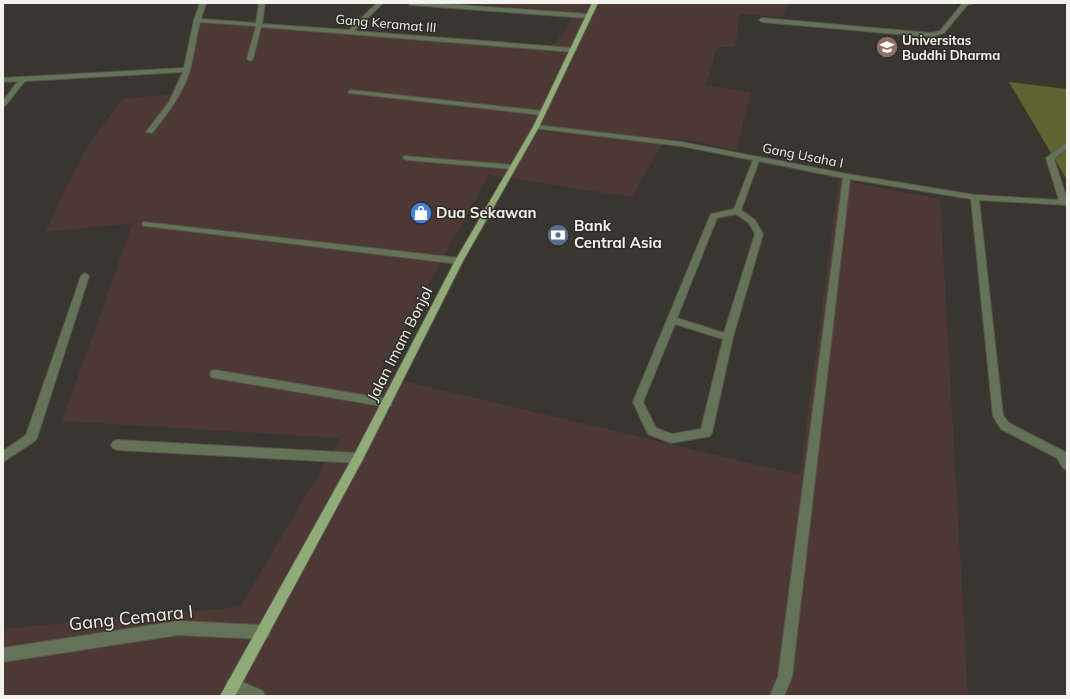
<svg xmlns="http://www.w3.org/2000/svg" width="1070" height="699" viewBox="0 0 1070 699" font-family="Mulish,sans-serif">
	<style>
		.industrial { fill: #4d3934 }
		.green { fill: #5f632f }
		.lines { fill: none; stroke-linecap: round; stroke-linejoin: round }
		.minor-casing { stroke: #57544d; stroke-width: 2 }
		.major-casing { stroke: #57544d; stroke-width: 2 }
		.minor { fill: #647258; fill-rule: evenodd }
		.major { fill: #90ab77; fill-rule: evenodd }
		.labels { text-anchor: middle; stroke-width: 3; stroke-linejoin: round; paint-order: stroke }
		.far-street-label { font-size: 13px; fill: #f3f2ed; stroke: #2f2c25 }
		.far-poi-label { font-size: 13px; font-weight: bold; fill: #f3f2ed; stroke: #2f2c25; text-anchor: start }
		.poi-label { font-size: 15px; font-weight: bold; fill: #f3f2ed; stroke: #2f2c25; text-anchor: start }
		.street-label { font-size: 15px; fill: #f3f2ed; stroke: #2f2c25 }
		.near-street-label { font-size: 18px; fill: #f3f2ed; stroke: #2f2c25 }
	</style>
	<rect width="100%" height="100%" fill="#39362f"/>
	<path class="industrial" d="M458 3H790L783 17 740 14 735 47H717L706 85 751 93 736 150 691 140 665 139 632 197 489 175 378 375 800 475 839 180 940 199 968 696H3V629L240 607 340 438 62 421 133 223 46 232 67 185 88 146 122 99 173 94 201 22 255 23 553 47 576 12Z"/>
	<path class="green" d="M1009 82 1067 89V180Z"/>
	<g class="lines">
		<g class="minor-casing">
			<path id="minor" d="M200 3H206L201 19 256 23 259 3H265L262 24 349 30 377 3H383L354 31 573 48 576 50 573 52 261 27 253 59 250 61 247 59 256 26 200 22C196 38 194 55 190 70 183 94 167 114 152 133L146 132 169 102 183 72 25 81 5 106 3 107V101L18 81 3 82V78L184 68 194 20Z
				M407 3H432L588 14 591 16 588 18 410 5Z
				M963 3H975L967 5 944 33 931 37 762 22 759 20 762 18 931 33 940 31Z
				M351 90 542 111 545 113 542 115 349 93 348 92Z
				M536 125 681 142 847 174 975 195 1059 200 1046 158 1067 142V148L1054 159 1067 199V205L979 200 1003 415 1009 423 1065 452 1067 455V470L1063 468 1057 458 1001 429 993 416 971 199 850 179 792 677 784 696H770L778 677 843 178 759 161 741 210 755 220 763 234 733 337 712 433 710 436 706 437 671 443 648 434 633 402 710 216 711 214 734 209 753 160 681 146 534 128V126ZM736 214 749 223 755 234 724 333 677 318 717 218ZM675 324 723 339 701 429 672 434 656 428 643 402Z
				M404 156 512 165 516 167 512 169 407 160 403 158Z
				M143 222 459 258 463 261 459 264 146 226H143L142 224Z
				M85 273 89 276 37 438 35 441 3 462V451L26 435 81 276Z
				M215 370 387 399 391 400 392 403 391 406 387 407 215 378 211 377 210 374 211 371Z
				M117 440 358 453 362 455 364 458 362 461 358 463 117 450 113 448 111 445 113 442Z
				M178 621 263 625 268 627 270 632 268 637 263 639 178 635 3 662V648Z
				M233 678 263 691 265 696H241L228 690 226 685 228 680Z"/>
		</g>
		<g class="major-casing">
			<path id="major" d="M592 3H598L539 127 463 261 362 461 235 696H220L354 455 455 261 533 127Z"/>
		</g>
		<use href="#minor" class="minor"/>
		<use href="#major" class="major"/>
	</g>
	<defs>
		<g id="university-disc" transform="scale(1.15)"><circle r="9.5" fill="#8d6e63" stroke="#2f2c25"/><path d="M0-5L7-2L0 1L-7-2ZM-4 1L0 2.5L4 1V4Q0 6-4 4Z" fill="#fff"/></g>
		<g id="shop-disc" transform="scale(1.15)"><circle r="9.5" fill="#3f7fe0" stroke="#2f2c25"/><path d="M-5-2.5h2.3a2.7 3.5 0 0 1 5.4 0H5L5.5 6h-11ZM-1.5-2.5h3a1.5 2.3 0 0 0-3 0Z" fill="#fff"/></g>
		<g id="bank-disc" transform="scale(1.15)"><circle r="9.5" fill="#5c6f8a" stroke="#2f2c25"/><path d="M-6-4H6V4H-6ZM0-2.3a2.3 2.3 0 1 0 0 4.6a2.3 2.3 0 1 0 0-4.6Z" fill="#fff"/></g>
	</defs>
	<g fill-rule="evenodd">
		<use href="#university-disc" x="887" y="47"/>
		<use href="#shop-disc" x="421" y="213"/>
		<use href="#bank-disc" x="558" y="235"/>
	</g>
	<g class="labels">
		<g class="far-street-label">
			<text transform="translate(386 23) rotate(5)" y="5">Gang Keramat III</text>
			<text transform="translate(803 155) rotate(11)" y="5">Gang Usaha I</text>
		</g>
		<g class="far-poi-label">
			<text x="902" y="45">Universitas<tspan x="902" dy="15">Buddhi Dharma</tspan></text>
		</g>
		<g class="poi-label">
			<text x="436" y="218">Dua Sekawan</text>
			<text x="574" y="231">Bank<tspan x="574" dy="17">Central Asia</tspan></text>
		</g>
		<g class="street-label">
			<text transform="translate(400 344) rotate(-63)" y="5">Jalan Imam Bonjol</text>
		</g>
		<g class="near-street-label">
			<text transform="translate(131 618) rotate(-6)" y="6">Gang Cemara I</text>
		</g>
	</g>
	<rect width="1070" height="699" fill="none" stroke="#f3f2ed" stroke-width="8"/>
</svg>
